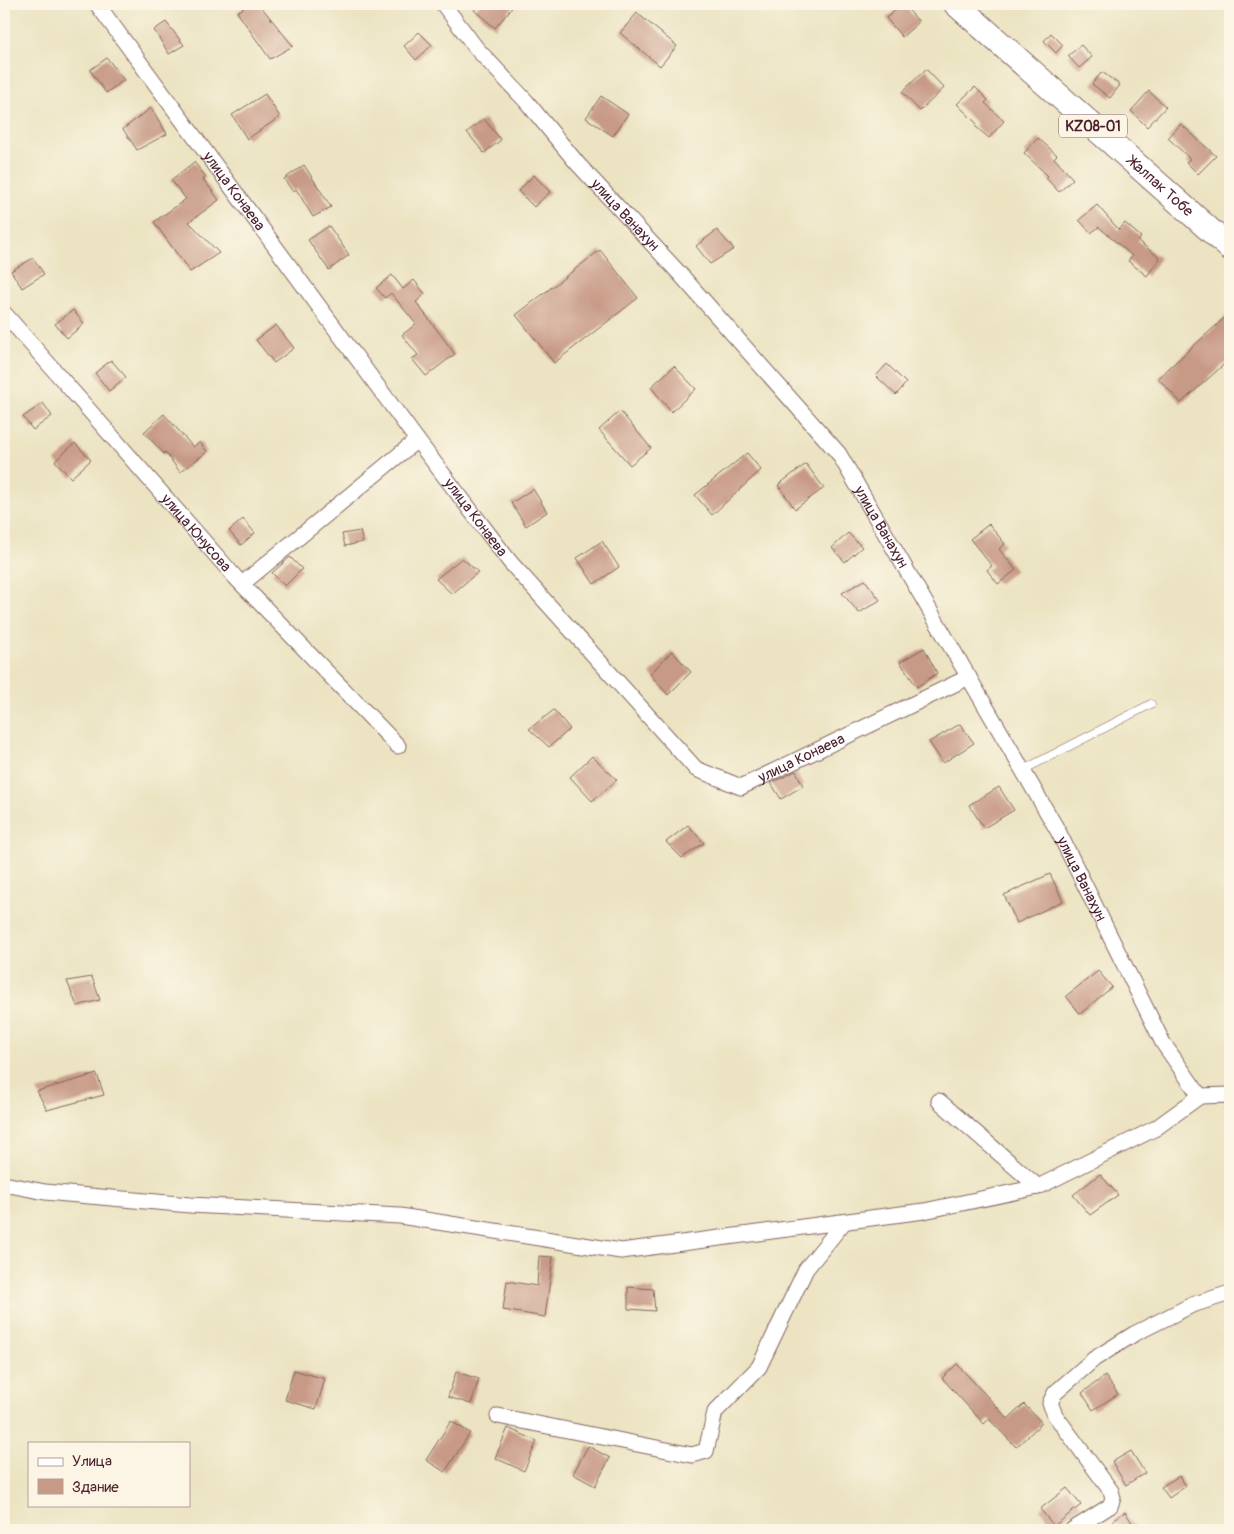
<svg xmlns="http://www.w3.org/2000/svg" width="1234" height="1534" viewBox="0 0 1234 1534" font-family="Pangolin,sans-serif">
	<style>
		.building { fill: #c79a86 }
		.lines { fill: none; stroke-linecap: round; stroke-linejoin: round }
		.lane-casing { stroke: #826460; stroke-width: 9 }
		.street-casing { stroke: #826460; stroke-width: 17 }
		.primary-casing { stroke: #826460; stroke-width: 26 }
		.lane { stroke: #fff; stroke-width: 8 }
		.street { stroke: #fff; stroke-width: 15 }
		.primary { stroke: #fff; stroke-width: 24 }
		.labels { text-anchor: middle; stroke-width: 4; stroke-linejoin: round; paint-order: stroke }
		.shield { fill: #fcf5e5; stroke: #7f5f63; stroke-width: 1 }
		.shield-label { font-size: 14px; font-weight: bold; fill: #4a1f2b }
		.street-label { font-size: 15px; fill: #4a1f2b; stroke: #fcf5e5 }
	</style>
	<rect width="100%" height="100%" fill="#fcf5e5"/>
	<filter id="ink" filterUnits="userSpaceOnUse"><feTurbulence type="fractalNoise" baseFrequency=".02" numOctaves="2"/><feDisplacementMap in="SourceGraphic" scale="10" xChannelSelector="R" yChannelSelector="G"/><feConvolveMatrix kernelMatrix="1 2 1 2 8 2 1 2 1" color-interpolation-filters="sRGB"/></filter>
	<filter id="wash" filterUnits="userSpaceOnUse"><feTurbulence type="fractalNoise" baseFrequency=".0096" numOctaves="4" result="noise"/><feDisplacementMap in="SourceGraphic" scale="20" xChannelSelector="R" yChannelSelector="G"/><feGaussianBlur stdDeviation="1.12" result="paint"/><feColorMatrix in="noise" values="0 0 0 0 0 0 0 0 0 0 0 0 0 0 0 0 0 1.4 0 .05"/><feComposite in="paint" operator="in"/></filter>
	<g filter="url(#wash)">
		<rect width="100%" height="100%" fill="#ebe3c1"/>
		<g id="blocks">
			<path class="building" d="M250 4H259L293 46 270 59 237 12Z
				M480 4H515L495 28 474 10Z
				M903 4 919 22 902 37 886 18Z
				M637 13 677 46 660 66 620 33Z
				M166 22 184 45 169 54 154 30Z
				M419 32 432 45 416 60 404 46Z
				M1051 33 1063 45 1056 53 1044 41Z
				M1081 45 1092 57 1079 68 1068 56Z
				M107 58 124 80 106 93 90 70Z
				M926 69 944 88 920 111 902 92Z
				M1102 72 1120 85 1110 98 1092 84Z
				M975 87 988 100 985 103 1004 121 989 138 975 126 977 124 957 104Z
				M1149 91 1166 107 1147 127 1131 111Z
				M265 94 280 117 247 139 232 115Z
				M601 96 628 114 613 136 586 118Z
				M151 108 167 134 137 150 123 129Z
				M484 119 501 140 484 153 467 132Z
				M1181 124 1216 156 1198 174 1186 162 1190 159 1168 138Z
				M1038 138 1057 155 1054 158 1073 179 1059 192 1046 178 1048 176 1024 153Z
				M194 162 206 177 203 179 219 200 189 222 219 253 190 272 154 222 186 199 171 180Z
				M304 165 331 207 313 217 296 189 293 192 284 179Z
				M534 175 550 192 534 207 518 191Z
				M1097 205 1119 230 1125 223 1141 237 1138 241 1160 258 1147 276 1128 261 1132 256 1099 227 1091 233 1079 220Z
				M329 226 349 255 329 270 308 240Z
				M717 230 734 249 710 264 696 246Z
				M600 250 638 298 554 363 516 315Z
				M33 258 44 274 22 288 11 271Z
				M392 275 403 289 414 280 425 294 416 302 455 354 426 376 412 359 418 355 402 335 416 324 391 293 385 298 376 288Z
				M73 310 84 324 67 338 55 324Z
				M1230 313V359L1181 403 1158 378Z
				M276 325 294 348 274 363 256 340Z
				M111 360 126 377 109 391 95 373Z
				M887 364 906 383 896 395 876 376Z
				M674 366 696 389 671 412 651 387Z
				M43 403 52 416 33 430 23 417Z
				M620 411 651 448 630 465 599 430Z
				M164 414 193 447 200 442 207 452 180 472 165 452 164 454 144 432Z
				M75 443 91 460 71 478 55 461Z
				M747 453 761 470 712 515 695 495Z
				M806 464 824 488 795 509 778 485Z
				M533 489 547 512 526 526 511 503Z
				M243 519 255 533 241 545 229 531Z
				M989 524 1005 544 999 549 1016 570 998 584 987 570 992 566 970 539Z
				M360 531 363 542 345 546 342 534Z
				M848 533 862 547 845 562 832 548Z
				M602 541 619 567 594 584 577 558Z
				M290 557 302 569 285 586 272 573Z
				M462 558 478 572 452 594 436 579Z
				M865 580 880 600 859 613 842 593Z
				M924 648 937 673 917 687 900 662Z
				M672 651 691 672 668 695 650 674Z
				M554 710 570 729 549 747 529 729Z
				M960 724 974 743 943 763 929 742Z
				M592 756 617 780 592 801 570 777Z
				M796 771 803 786 781 799 771 783Z
				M999 787 1014 810 984 828 969 805Z
				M688 825 704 843 682 858 666 842Z
				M1050 874 1063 901 1017 923 1004 895Z
				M1098 971 1112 987 1080 1014 1066 996Z
				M92 977 100 1000 77 1006 67 981Z
				M97 1074 104 1095 47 1110 37 1091Z
				M1100 1174 1118 1195 1090 1215 1073 1195Z
				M539 1256 553 1257 545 1317 503 1310 507 1281 537 1286Z
				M628 1287 653 1289 655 1311 628 1309Z
				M957 1364 1008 1419 1024 1404 1042 1423 1016 1447 989 1419 984 1424 942 1378Z
				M294 1370 325 1379 316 1409 285 1400Z
				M456 1372 479 1379 471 1404 448 1397Z
				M1105 1376 1118 1394 1093 1410 1082 1393Z
				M451 1421 470 1433 445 1472 426 1460Z
				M508 1428 537 1441 524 1471 495 1458Z
				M588 1446 610 1458 595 1486 573 1474Z
				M1131 1451 1145 1473 1126 1485 1112 1462Z
				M1179 1476 1186 1486 1169 1498 1161 1487Z
				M1067 1488 1081 1505 1054 1526 1040 1509Z
				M1125 1512 1137 1530H1120L1113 1520Z"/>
		</g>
	</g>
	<g filter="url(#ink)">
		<use href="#blocks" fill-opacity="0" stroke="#826460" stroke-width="1"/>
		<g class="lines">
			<g class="lane-casing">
				<path id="lane" d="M1023 770 1151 704"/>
			</g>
			<g class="street-casing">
				<g id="street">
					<path id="s1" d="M97 4 417 440 510 562 696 769 741 787 969 677"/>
					<path id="s2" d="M443 4 477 49 526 101 577 163 680 274 839 454 1058 831 1163 1043 1200 1096 1230 1095"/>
					<path id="s3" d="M4 313 235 577 398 746"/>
					<path d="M242 584 417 440"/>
					<path d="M939 1101 1038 1187"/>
					<path d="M4 1184 45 1192 190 1205 400 1216 621 1251 924 1211 1038 1187 1156 1128 1200 1096"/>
					<path d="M498 1416 692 1455 706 1451 715 1412 759 1367 806 1269 844 1222"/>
					<path d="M1072 1530 1110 1506 1113 1498 1111 1491 1055 1415 1050 1403 1055 1393 1094 1359 1134 1334 1192 1305 1230 1293"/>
				</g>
			</g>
			<g class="primary-casing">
				<g id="primary">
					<path id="s4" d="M956 4 1230 248"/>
				</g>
			</g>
			<use href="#lane" class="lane"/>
			<use href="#street" class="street"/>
			<use href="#primary" class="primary"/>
		</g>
	</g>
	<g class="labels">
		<rect class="shield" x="1059" y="114.5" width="68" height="23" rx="4"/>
		<g class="shield-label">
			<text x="1093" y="131">KZ08-01</text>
		</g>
		<g class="street-label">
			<text dy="5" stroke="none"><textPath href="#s4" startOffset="274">Жалпак Тобе</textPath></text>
			<text dy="5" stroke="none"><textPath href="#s1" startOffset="232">улица Конаева</textPath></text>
			<text dy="5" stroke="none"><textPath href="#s2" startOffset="279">улица Ванахун</textPath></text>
			<text dy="5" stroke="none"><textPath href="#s1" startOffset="638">улица Конаева</textPath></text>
			<text dy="5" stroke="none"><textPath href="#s2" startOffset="684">улица Ванахун</textPath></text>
			<text dy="5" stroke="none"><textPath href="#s3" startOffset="292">улица Юнусова</textPath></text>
			<text dy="5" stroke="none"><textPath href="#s1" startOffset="1088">улица Конаева</textPath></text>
			<text dy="5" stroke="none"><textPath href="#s2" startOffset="1089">улица Ванахун</textPath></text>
		</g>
	</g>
	<rect width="1234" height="1534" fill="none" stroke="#fcf5e5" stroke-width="20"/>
	<rect x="28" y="1442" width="162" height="65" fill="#fcf5e5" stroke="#b59f9b"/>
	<rect x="38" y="1458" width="25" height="8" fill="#ffffff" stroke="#b59f9b"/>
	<text x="72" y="1466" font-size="15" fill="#4a1f2b">Улица</text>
	<rect x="38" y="1479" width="25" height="15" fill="#c79a86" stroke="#b59f9b"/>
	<text x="72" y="1492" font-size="15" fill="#4a1f2b">Здание</text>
</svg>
